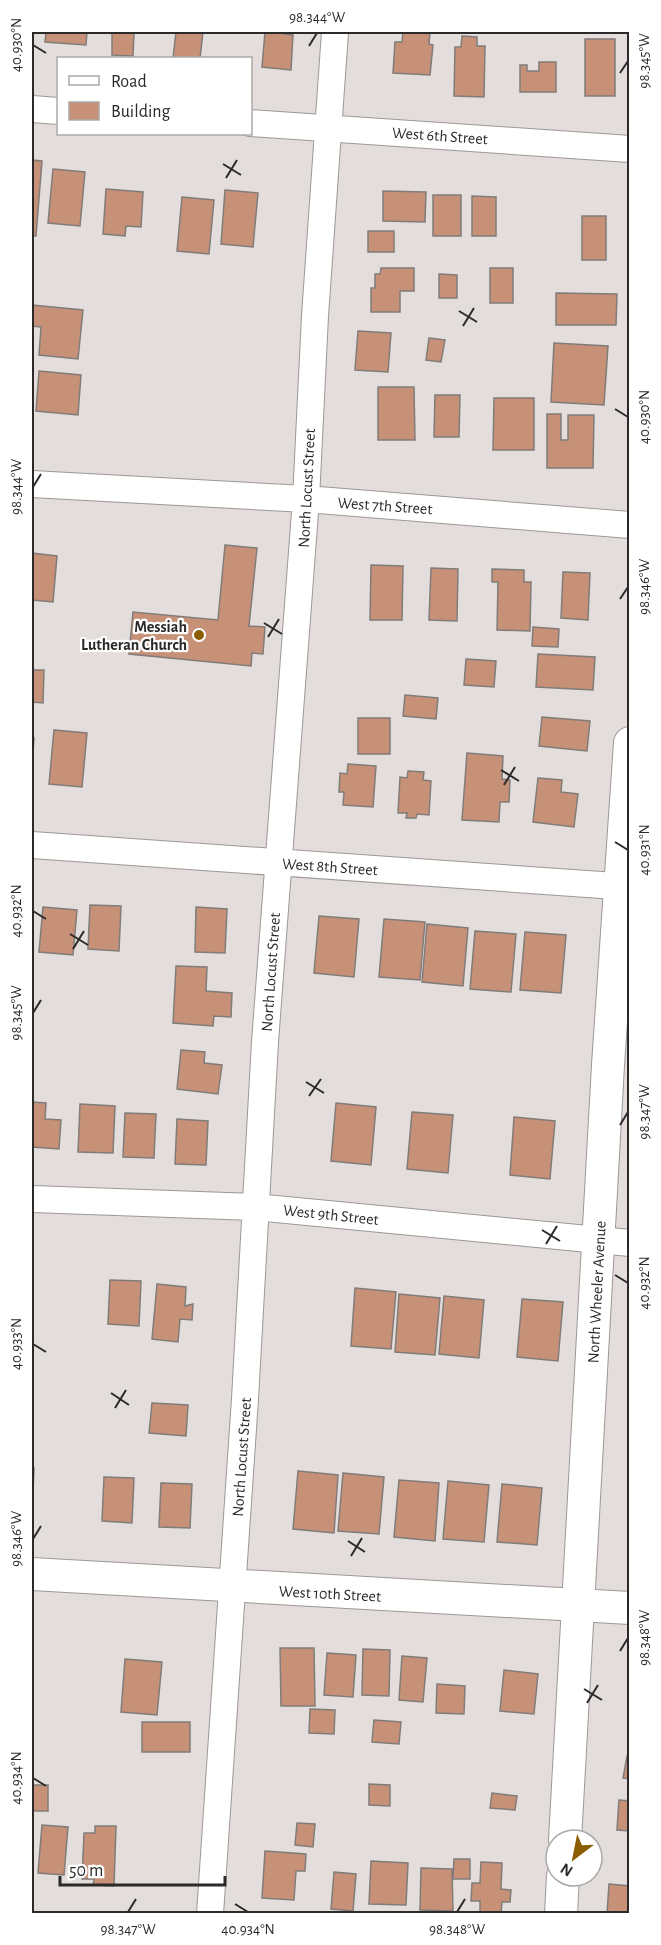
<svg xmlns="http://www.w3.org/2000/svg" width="661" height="1945" viewBox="0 0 661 1945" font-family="'Alegreya Sans',sans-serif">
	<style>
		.building { fill: #c79178; stroke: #817c7a; stroke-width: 1.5 }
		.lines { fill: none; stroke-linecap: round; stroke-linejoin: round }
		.minor-casing { stroke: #9d9895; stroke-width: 28 }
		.tertiary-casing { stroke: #9d9895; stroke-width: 34 }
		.minor { stroke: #fff; stroke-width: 26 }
		.tertiary { stroke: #fff; stroke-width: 32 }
		.ticks { fill: none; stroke: #2c2a29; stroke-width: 2 }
		.poi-dot { fill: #8b5e01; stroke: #fff; stroke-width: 2 }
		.labels { text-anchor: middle; stroke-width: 4.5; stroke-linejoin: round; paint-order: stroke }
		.street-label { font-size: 16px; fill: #2c2a29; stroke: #fff }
		.poi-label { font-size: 16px; font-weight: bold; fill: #2c2a29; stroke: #fff; text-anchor: end }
		.neatline { fill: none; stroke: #2c2a29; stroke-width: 2 }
		.ticks-label { font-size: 15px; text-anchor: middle; fill: #2c2a29 }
	</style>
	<rect width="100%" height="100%" fill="#e3dddb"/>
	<path class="building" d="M46 32H87L86 45 45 42Z
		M112 32H134L133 56 112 55Z
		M176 32H203L200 58H173Z
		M265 32H285V34L293 35 291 70 262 67Z
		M403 32H430L429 44 433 45 430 75 393 73 395 42H402Z
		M462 36 477 37V46H485L484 97 454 96 455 47H461Z
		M585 39H615V96H585Z
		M539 62H556V92H520V65H527V71H539Z
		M32 160 42 161 36 236H32Z
		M53 169 85 172 80 226 48 223Z
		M106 189 143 192 141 227 126 226 125 236 103 234Z
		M225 190 258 193 253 247 221 244Z
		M383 191 426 192 425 222 383 221Z
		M433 195H461V236H433Z
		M472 196 496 197V236H472Z
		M182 197 214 200 209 254 177 251Z
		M582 216H606V260H582Z
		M368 231H394V252H368Z
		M381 268H414V291H400V312H371V288H375V274H380Z
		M490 268H513V303H490Z
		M439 274 457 275V298H439Z
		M556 293 617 294 616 325H556Z
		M32 305 83 310 78 359 39 355 41 327 32 326Z
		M358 331 391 333 388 372 355 370Z
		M429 338 445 340 441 362 426 360Z
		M554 343 608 346 604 405 551 402Z
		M39 371 81 375 78 415 36 411Z
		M378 387H414L415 440H378Z
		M435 395H460L459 437H434Z
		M494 398H534V450H493Z
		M547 414H561V440H568V415H594L593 468H547Z
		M225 545 257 548 249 626 265 627 263 654 252 653 251 666 129 654 133 612 218 620Z
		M32 553 57 556 53 602 32 600Z
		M371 565 403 566 402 620H370Z
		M431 568 458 569 457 621 429 620Z
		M492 569 524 570V582H531L530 631 497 630 498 582H492Z
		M563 572 590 573 588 620 561 618Z
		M533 627 559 629 558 647 532 646Z
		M538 654 595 657 593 690 536 687Z
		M466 659 496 661 494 687 464 685Z
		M32 670H44L43 703 32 702Z
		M405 695 438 698 436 719 403 716Z
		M542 717 590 721 587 751 539 746Z
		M358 718H390V754H358Z
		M54 730 87 733 82 787 49 784Z
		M32 738H34L32 767Z
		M467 753 503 756 502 779 510 780 509 802H500L499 822 462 820Z
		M348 764 376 766 373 807 343 805 344 792H339L340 773 347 774Z
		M408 771 424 772 423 780 431 781 429 815 417 814 416 818H406L407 813H398L400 777 407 778Z
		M538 778 562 780 561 792 578 794 574 827 533 822Z
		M90 905 121 906 119 951 88 949Z
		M43 907 77 910 73 955 39 952Z
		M196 907 227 909 225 953 195 952Z
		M319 916 359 919 354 977 314 973Z
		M384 919 425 922 420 980 379 977Z
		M427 924 468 928 463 986 422 982Z
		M475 931 516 934 511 992 470 989Z
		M525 932 566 935 561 993 520 990Z
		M176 966 207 967 206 991 232 993 231 1017 214 1016 213 1026 173 1023Z
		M181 1050 205 1052 204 1063 222 1065 218 1094 177 1089Z
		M32 1102 46 1103 45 1119 61 1120 59 1149 32 1147Z
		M336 1103 376 1107 371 1165 331 1161Z
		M80 1104 115 1106 113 1153 78 1152Z
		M412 1112 453 1115 448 1173 407 1169Z
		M125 1113 156 1114 154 1158 123 1157Z
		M514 1117 555 1121 550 1179 510 1175Z
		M177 1119 208 1121 206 1165 175 1164Z
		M110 1280 141 1281 139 1326 108 1324Z
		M157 1284 186 1287 185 1306 193 1304 192 1320 180 1319 178 1342 152 1339Z
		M355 1288 396 1292 391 1349 351 1346Z
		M399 1294 440 1298 435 1355 395 1352Z
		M444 1296 484 1300 479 1358 439 1354Z
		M522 1299 563 1302 558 1361 517 1357Z
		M152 1403 188 1405 186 1436 149 1433Z
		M32 1468H34L32 1513Z
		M298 1471 338 1475 334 1533 293 1529Z
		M343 1473 384 1477 379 1534 338 1531Z
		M104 1477 134 1478 132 1523 102 1521Z
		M399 1480 439 1483 435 1541 394 1537Z
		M448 1481 489 1485 484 1542 443 1539Z
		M161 1483 192 1484 190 1528 159 1527Z
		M502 1484 542 1488 537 1545 497 1542Z
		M280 1648H314L315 1706H281Z
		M363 1649 390 1650 389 1696 362 1695Z
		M327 1653 356 1655 353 1697 324 1695Z
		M402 1656 427 1658 423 1702 399 1700Z
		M125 1659 162 1662 157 1715 121 1712Z
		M504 1670 538 1674 534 1714 500 1711Z
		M437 1684 465 1686 464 1714 436 1713Z
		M310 1709 335 1710 334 1734 309 1733Z
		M374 1720 401 1722 399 1744 372 1742Z
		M142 1722H190V1752H142Z
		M627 1756H630V1779L623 1778Z
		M369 1784 390 1785V1806L369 1805Z
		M32 1785H48V1811H32Z
		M492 1793 517 1796 515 1810 490 1808Z
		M619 1800 630 1801V1831L617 1830Z
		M297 1823 315 1824 313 1847 295 1845Z
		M42 1825 68 1827 64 1875 38 1873Z
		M95 1826H116L114 1886 93 1885 94 1879H82L84 1833H95Z
		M265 1851 306 1854 305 1871H296L294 1900 262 1898Z
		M454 1859H470V1879H453Z
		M371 1861 408 1863 406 1905 369 1904Z
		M481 1862 502 1863 501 1889 511 1890 510 1902H502L501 1914H480V1901H471L472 1883H480Z
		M421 1868 452 1869 453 1911 420 1910Z
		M334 1872 356 1874 353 1911 331 1909Z
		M609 1884 630 1886V1914H607Z"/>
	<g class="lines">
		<g class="minor-casing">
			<path id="minor" d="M32 109 58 111
				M250 123 630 149
				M32 484 306 499 630 525
				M32 845 630 887
				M32 1199 255 1207 630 1243
				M210 1914 245 1399 265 1042 306 499 315 316 335 32"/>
		</g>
		<g class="tertiary-casing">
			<path id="tertiary" d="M32 1574 630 1608
				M565 1840 608 1065 630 743
				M561 1914 563 1876"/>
		</g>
		<use href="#minor" class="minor"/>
		<use href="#tertiary" class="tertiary"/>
	</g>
	<path class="ticks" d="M33 45 46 53M309 46 317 33M620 73 628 61M223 164 241 175M226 178 237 160M459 311 477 322M463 326 474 308M615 409 628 417M33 487 41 474M620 599 628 587M264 623 282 634M268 637 279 619M501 770 519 781M504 785 515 767M615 842 628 850M33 911 46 919M70 934 88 945M73 949 84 931M33 1013 41 1000M306 1082 324 1093M309 1096 321 1079M620 1125 628 1112M542 1230 560 1241M546 1244 557 1226M615 1275 628 1283M33 1344 46 1352M111 1393 129 1405M115 1408 126 1390M33 1539 41 1526M348 1541 365 1552M351 1556 362 1538M620 1651 628 1638M584 1689 602 1700M587 1703 598 1685M33 1778 46 1786M235 1904 248 1912M128 1912 136 1899M457 1912 465 1899"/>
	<circle class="poi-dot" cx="199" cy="635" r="6"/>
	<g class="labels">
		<g class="street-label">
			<text transform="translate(440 135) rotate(4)" y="6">West 6th Street</text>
			<text transform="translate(306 488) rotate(-87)" y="6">North Locust Street</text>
			<text transform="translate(385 505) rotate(4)" y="6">West 7th Street</text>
			<text transform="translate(330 866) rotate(4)" y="6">West 8th Street</text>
			<text transform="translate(270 972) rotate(-86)" y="6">North Locust Street</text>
			<text transform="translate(331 1214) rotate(6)" y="6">West 9th Street</text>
			<text transform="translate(596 1292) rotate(-87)" y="6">North Wheeler Avenue</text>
			<text transform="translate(241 1457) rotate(-86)" y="6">North Locust Street</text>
			<text transform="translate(330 1593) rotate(3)" y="6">West 10th Street</text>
		</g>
		<g class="poi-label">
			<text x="187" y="632">Messiah<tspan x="187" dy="18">Lutheran Church</tspan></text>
		</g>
	</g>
	<rect width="661" height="1945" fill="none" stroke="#ffffff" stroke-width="66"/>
	<rect x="57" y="57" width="195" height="78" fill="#ffffff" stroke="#abaaa9" stroke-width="1.5"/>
	<rect x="69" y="76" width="30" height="9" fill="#ffffff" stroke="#abaaa9" stroke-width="1.5"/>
	<text x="111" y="87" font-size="18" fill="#2c2a29">Road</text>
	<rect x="69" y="102" width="30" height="18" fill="#c79178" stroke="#abaaa9" stroke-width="1.5"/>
	<text x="111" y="117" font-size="18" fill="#2c2a29">Building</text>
	<g transform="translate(574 1858) rotate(212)"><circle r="28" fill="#ffffff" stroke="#abaaa9" stroke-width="1.5"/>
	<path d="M0-4.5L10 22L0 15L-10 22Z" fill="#8b5e01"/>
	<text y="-9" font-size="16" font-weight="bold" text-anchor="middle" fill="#2c2a29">N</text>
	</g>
	<path d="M60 1876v9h165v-9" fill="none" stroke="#2c2a29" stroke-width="3"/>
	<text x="69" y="1876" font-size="18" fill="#2c2a29" stroke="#ffffff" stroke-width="4.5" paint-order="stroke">50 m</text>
	<rect x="33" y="33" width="595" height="1879" class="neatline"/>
	<g class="ticks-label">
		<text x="317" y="22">98.344°W</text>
		<text transform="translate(16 45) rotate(-90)" y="5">40.930°N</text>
		<text transform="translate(644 61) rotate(-90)" y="5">98.345°W</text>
		<text transform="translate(644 417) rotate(-90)" y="5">40.930°N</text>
		<text transform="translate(16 487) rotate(-90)" y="5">98.344°W</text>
		<text transform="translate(644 587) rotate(-90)" y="5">98.346°W</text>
		<text transform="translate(644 850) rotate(-90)" y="5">40.931°N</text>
		<text transform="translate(16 911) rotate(-90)" y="5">40.932°N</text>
		<text transform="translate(16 1013) rotate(-90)" y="5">98.345°W</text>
		<text transform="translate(644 1112) rotate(-90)" y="5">98.347°W</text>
		<text transform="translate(644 1283) rotate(-90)" y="5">40.932°N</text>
		<text transform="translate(16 1344) rotate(-90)" y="5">40.933°N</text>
		<text transform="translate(16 1539) rotate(-90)" y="5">98.346°W</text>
		<text transform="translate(644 1638) rotate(-90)" y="5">98.348°W</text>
		<text transform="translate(16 1778) rotate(-90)" y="5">40.934°N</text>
		<text x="128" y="1934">98.347°W</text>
		<text x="248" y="1934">40.934°N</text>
		<text x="457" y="1934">98.348°W</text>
	</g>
</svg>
